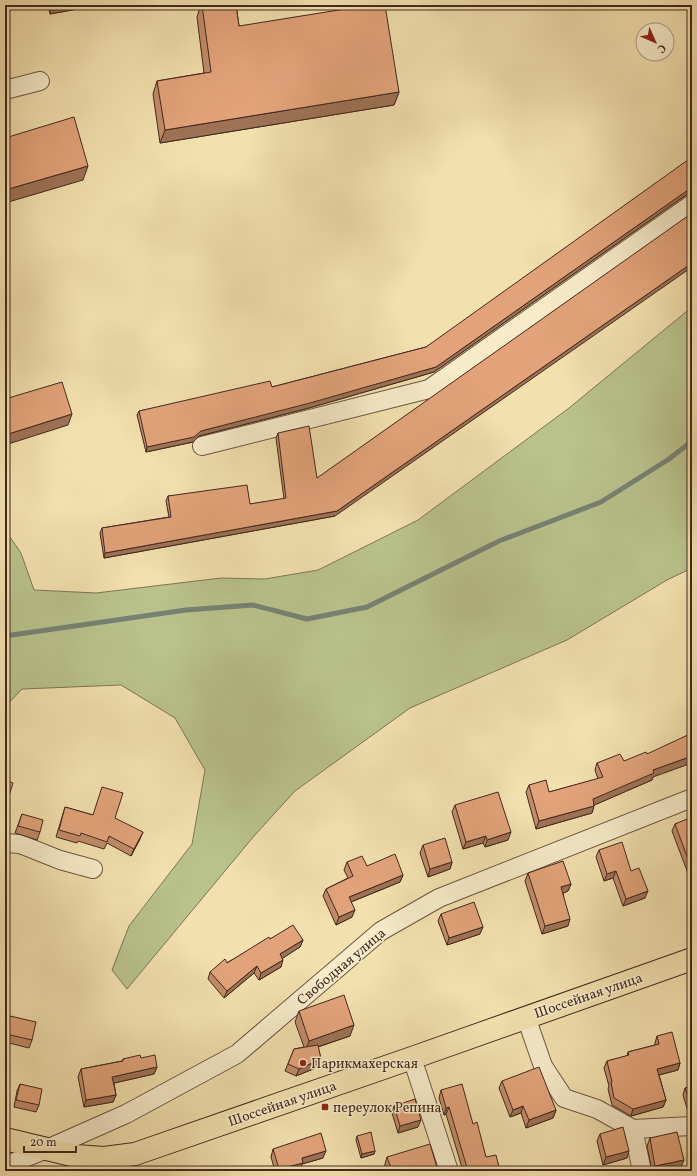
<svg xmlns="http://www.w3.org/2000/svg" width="697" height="1176" viewBox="0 0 697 1176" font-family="Vollkorn,serif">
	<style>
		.green { fill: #b9c28b; stroke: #7e7656 }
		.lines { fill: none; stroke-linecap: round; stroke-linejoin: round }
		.stream { stroke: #778273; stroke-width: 5 }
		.minor-casing { stroke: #6e5744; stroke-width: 20 }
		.major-casing { stroke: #422920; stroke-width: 24 }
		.minor { stroke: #f7ebca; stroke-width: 18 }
		.major { stroke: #f2e0ae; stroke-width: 22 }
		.wall { fill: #c28c69; stroke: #422920 }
		.shaded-wall { fill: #9e7255; stroke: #422920 }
		.building { fill: #e2a37a; stroke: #422920 }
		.poi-dot { fill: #8f2418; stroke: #f7ebca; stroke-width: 1.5 }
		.labels { text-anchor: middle; stroke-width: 3; stroke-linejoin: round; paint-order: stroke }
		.street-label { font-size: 14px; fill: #422920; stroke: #f7ebca }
		.poi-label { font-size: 14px; fill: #422920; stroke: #f7ebca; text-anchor: start }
	</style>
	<rect width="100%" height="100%" fill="#f2e0ae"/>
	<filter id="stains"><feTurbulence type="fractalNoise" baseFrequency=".005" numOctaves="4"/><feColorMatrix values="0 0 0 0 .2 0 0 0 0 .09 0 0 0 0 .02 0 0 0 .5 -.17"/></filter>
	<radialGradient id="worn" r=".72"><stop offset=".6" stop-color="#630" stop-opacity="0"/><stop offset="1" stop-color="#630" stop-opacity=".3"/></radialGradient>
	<path class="green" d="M692 307V568L667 580 567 640 410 708 295 791 254 836 127 989 112 970 129 926 192 844 205 770 175 718 121 685 22 689 5 707V530L21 553 34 590 96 593 221 578 265 579 318 570 418 520 569 408Z"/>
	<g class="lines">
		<path class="stream" d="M5 636 186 610 253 605 307 619 367 607 499 541 601 502 669 459 692 441"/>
		<g class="minor-casing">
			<path id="minor" d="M5 90 40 81
				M202 446 429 389 692 204
				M5 843 20 844 60 860 93 869
				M526 1017 543 1066 564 1098 597 1109 633 1129
				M412 1058 449 1171
				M5 1166 47 1149 126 1114 237 1054 381 931 439 898 692 798
				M642 1171 633 1129 692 1126"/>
		</g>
		<g class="major-casing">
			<path id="major" d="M5 1139 76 1156 104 1158 135 1154 412 1058 692 959"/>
		</g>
		<use href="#minor" class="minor"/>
		<use href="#major" class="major"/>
	</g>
	<path class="wall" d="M48 5H99L50 14Z
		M201 5H236L239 26 399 92 394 105 160 143 153 94 157 81 204 73 197 17Z
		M686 195 434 372 309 408 199 436 193 442 146 452 137 415 139 411 272 387 426 347Z
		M278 433 317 478 335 516 104 558 100 533 102 528 169 517 166 501 168 496 250 504 284 499 276 438Z
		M692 698V710L690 704Z
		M624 761 653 777 652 780 594 805 592 813 536 829 526 792 529 785 549 792 598 779 595 770 597 763Z
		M455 805 508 840 485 847 483 843 463 849 452 812Z
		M65 807 93 815 115 818 140 839 131 856 107 843 104 849 78 841 77 843 56 837Z
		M22 814 40 832 37 840 15 833Z
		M692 818V884L672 831 675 824Z
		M423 845 452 862 450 869 428 877 420 853Z
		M599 850 631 871 645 898 623 906 613 878 604 881 596 857Z
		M347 862 367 866 403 875 400 882 351 902 352 917 336 925 323 896 326 889 348 878 344 870Z
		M528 873 571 884 568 891 563 893 568 926 542 934 525 881Z
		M441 914 480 934 447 945 438 921Z
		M270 939 303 940 300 947 282 958 281 967 259 980 254 973 224 998 208 979 210 972Z
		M299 1011 350 1036 318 1047 321 1059 318 1067 296 1076 285 1071 294 1049 304 1047 295 1022Z
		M10 1016 32 1040 29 1048 5 1042V1034L7 1023Z
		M657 1036 680 1063 678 1070 659 1075 666 1100 663 1107 631 1116 612 1105 608 1089 609 1086 604 1068 607 1061 627 1056 628 1052 655 1045V1043Z
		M141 1058 157 1067 154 1074 114 1083 116 1095 113 1102 84 1107 78 1077 81 1069 122 1061 123 1059Z
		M502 1081 556 1110 553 1118 526 1128 521 1113 510 1117 499 1088Z
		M20 1084 39 1105 36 1112 14 1107 17 1091Z
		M692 1086V1115H689L683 1095 685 1088Z
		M441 1090 473 1124 486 1157 500 1171H463L446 1114 444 1115 439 1098Z
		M394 1106 418 1127 398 1133 392 1113Z
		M600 1134 627 1158 603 1165 597 1141Z
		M357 1136 375 1151 374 1154 361 1158 356 1140Z
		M650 1138 681 1167 664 1171H652L647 1146Z
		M273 1149 323 1158 302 1164 300 1170 297 1171H275L271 1157Z
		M387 1157 438 1171H385L384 1168Z"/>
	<path class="shaded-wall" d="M53 5H99L50 14Z
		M399 92 394 105 160 143 165 130Z
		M88 166 83 180 5 203V190Z
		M688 190H692V195H686L434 372 309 408 199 436 193 442 146 452 147 447 201 431 436 367Z
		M692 263V267L335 516 104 558 105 553 337 511Z
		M72 414 68 425 5 445V435Z
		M692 756V763L653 777 652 780 590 807 593 799 653 770Z
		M594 806 592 813 536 829 539 821Z
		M143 832 140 839 131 856 134 849Z
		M511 832 508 840 485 847 487 840Z
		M486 836 483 843 463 849 466 842Z
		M452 862 450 869 428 877 430 869Z
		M616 871 613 878 604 881 607 874Z
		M403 875 400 882 346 904 349 897Z
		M571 884 568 891 559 895 561 887Z
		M648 891 645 898 623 906 626 899Z
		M355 910 352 917 336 925 339 917Z
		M570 919 568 926 542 934 545 926Z
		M483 927 480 934 447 945 449 938Z
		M303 940 300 947 277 962 280 954Z
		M283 960 281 967 259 980 261 973Z
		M257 966 254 973 224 998 227 991Z
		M354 1025 350 1036 305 1051 309 1041Z
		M321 1059 318 1067 296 1076 299 1069Z
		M680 1063 678 1070 655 1076 657 1069Z
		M157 1067 154 1074 110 1084 112 1077Z
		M116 1095 113 1102 84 1107 86 1100Z
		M666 1100 663 1107 631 1116 633 1109Z
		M523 1106 521 1113 510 1117 513 1110Z
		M449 1107 446 1114 444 1115 446 1108Z
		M692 1108V1115H689Z
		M556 1110 553 1118 526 1128 529 1120Z
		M421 1120 418 1127 398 1133 400 1126Z
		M326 1151 323 1158 302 1164 300 1170 297 1171H279V1169L302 1158Z
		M375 1151 374 1154 361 1158 362 1154Z
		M629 1151 627 1158 603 1165 606 1157Z
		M684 1160 681 1167 664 1171H653L655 1166Z"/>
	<path class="building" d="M202 5H236L239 26 370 5H385L399 92 165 130 157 81 211 72Z
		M74 117 88 166 5 190V138Z
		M692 157V190H688L436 367 310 403 201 431 194 437 147 447 139 411 270 381 272 387 426 347Z
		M692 213V263L337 511 105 553 102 528 171 517 168 496 247 485 250 504 286 498 278 433 309 426 317 478Z
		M62 382 72 414 5 435V399Z
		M692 733V756L653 770 654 773 593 799 594 806 539 821 529 785 546 780 549 792 603 777 597 763 620 754 624 761 646 752 647 754Z
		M5 780 13 783 5 809Z
		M102 787 123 793 115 818 143 832 134 849 109 836 107 842 81 833 80 836 59 830 65 807 93 815Z
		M498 792 511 832 487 840 486 836 466 842 455 805Z
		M22 814 43 820 40 832 18 826Z
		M692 817V870L675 824Z
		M445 838 452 862 430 869 423 845Z
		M622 842 631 871 639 868 648 891 626 899 616 871 607 874 599 850Z
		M395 854 403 875 349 897 355 910 339 917 326 889 353 876 347 862 362 856 367 866Z
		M563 861 571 884 561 887 570 919 545 926 528 873Z
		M474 902 483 927 449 938 441 914Z
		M293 925 303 940 280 954 283 960 261 973 257 966 227 991 210 972 225 959 227 963 269 937 270 939Z
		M344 995 354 1025 309 1041 299 1011Z
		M10 1016 36 1022 32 1040 6 1034Z
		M672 1032 680 1063 657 1069 666 1100 633 1109 614 1098 611 1082H612L607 1061 629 1055 628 1052 659 1044 657 1036Z
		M318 1045 321 1059 299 1069 288 1064 294 1049Z
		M140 1055 141 1058 155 1055 157 1067 112 1077 116 1095 86 1100 81 1069 123 1061V1059Z
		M539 1067 556 1110 529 1120 523 1106 513 1110 502 1081Z
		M20 1084 42 1089 39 1105 16 1100Z
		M462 1084 473 1124 477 1122 486 1157 496 1155 500 1171H468L449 1107 446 1108 441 1090Z
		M692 1086V1108L685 1088Z
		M415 1099 421 1120 400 1126 394 1106Z
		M623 1127 629 1151 606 1157 600 1134Z
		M371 1132 375 1151 362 1154 357 1136Z
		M677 1132 684 1160 655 1166 650 1138Z
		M321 1133 326 1151 302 1158 303 1163 279 1169 273 1149Z
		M430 1144 438 1171H392L387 1157Z
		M198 1169 199 1171H192Z"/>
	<g class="poi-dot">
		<circle cx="303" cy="1063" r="4"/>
		<rect x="321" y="1103" width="8" height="8" rx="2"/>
	</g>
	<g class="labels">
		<g class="street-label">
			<text transform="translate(341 966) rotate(-40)" y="5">Свободная улица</text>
			<text transform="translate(588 995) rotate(-19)" y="5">Шоссейная улица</text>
			<text transform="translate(282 1103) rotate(-19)" y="5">Шоссейная улица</text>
		</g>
		<g class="poi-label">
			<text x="311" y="1068">Парикмахерская</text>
			<text x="333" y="1112">переулок Репина</text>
		</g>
	</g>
	<rect width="697" height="1176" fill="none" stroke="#f2e0ae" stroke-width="20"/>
	<rect x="6" y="6" width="685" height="1164" fill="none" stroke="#422920" stroke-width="2"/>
	<rect x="10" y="10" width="677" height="1156" fill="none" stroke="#422920"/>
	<g transform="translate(655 42) rotate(135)"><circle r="19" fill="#f7ebca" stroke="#af9d86"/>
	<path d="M0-3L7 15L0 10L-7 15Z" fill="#8f2418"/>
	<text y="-6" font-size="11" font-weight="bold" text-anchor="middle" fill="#422920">С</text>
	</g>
	<path d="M24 1146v6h52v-6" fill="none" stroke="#422920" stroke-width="2"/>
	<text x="30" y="1146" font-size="12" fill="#422920" stroke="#f7ebca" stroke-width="3" paint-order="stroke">20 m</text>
	<rect width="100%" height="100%" filter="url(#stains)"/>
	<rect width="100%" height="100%" fill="url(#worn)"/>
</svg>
